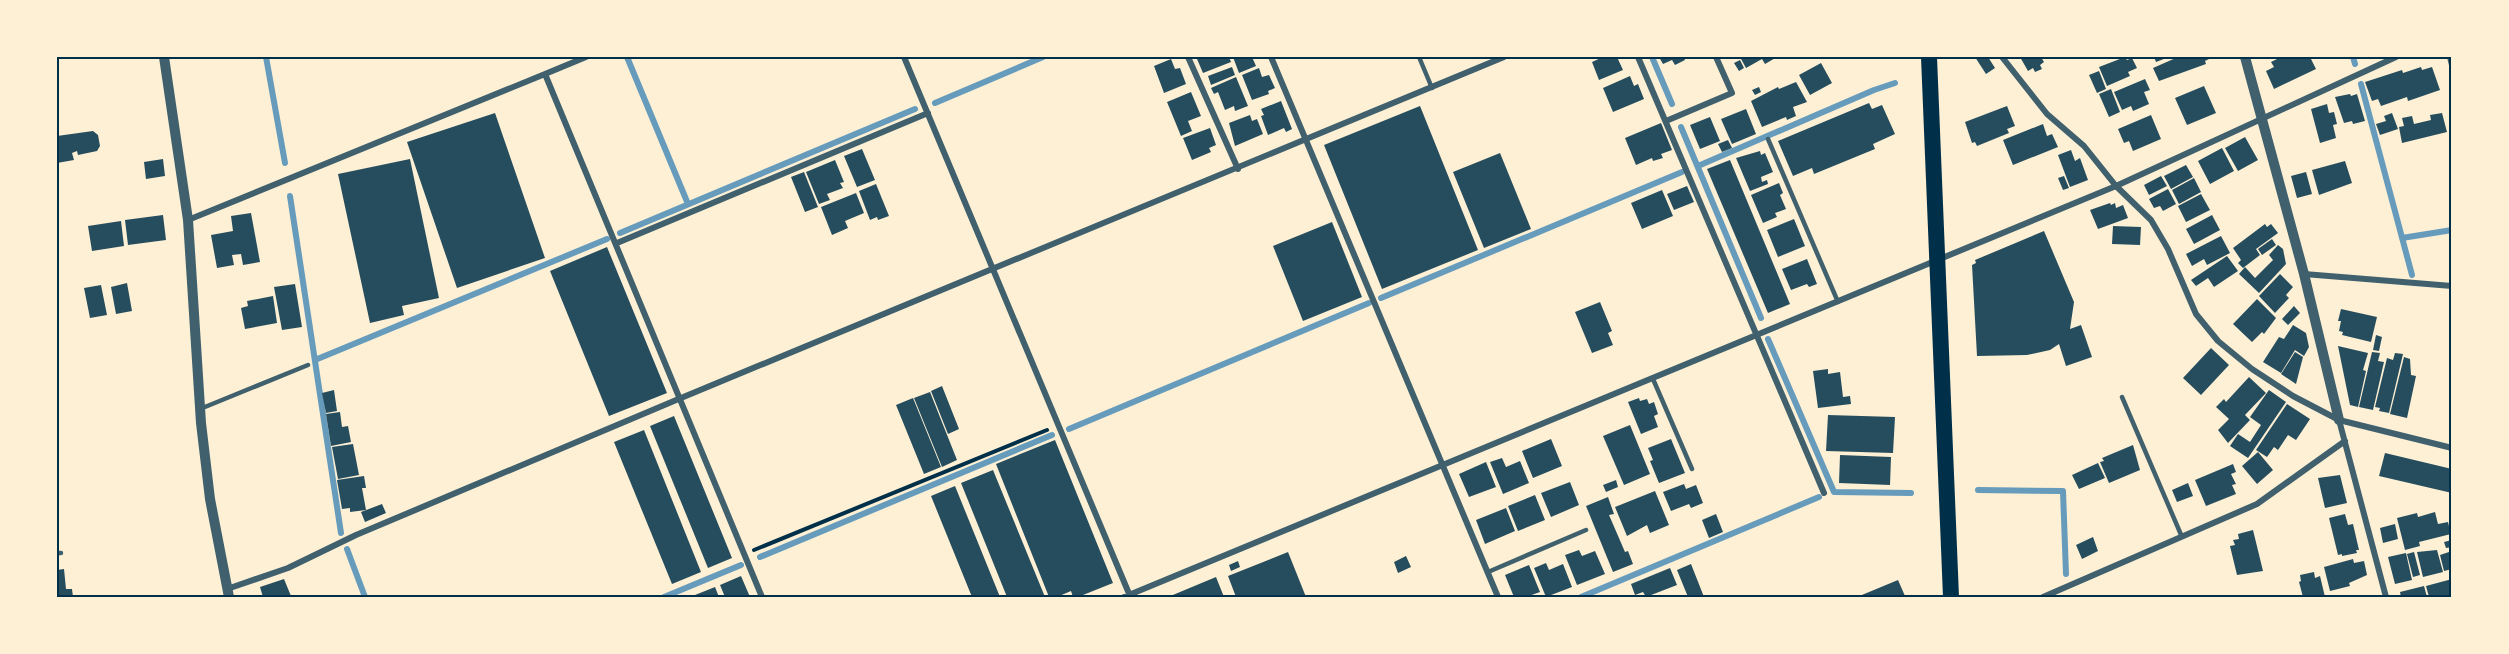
<svg xmlns="http://www.w3.org/2000/svg" width="2509" height="654" viewBox="0 0 2509 654" font-family="Commissioner,sans-serif">
	<style>
		.lines { fill: none; stroke-linecap: round; stroke-linejoin: round }
		.stream { stroke: #669bbc; stroke-width: 6 }
		.building { fill: #264d5e }
		.path { stroke: #003049; stroke-width: 4 }
		.service { stroke: #3f606c; stroke-width: 4.5 }
		.minor { stroke: #3f606c; stroke-width: 6 }
		.tertiary { stroke: #3f606c; stroke-width: 10 }
		.trunk { stroke: #003049; stroke-width: 16 }
		.neatline { fill: none; stroke: #003049; stroke-width: 2 }
	</style>
	<rect width="100%" height="100%" fill="#fdf0d5"/>
	<g class="lines">
		<path class="stream" d="M266 57 285 163
			M627 57 688 204
			M1652 57 1672 104
			M2353 57 2355 64
			M2361 84 2412 275
			M935 103 1043 57
			M1681 127 1761 318
			M1698 166 1874 90 1895 83
			M290 196 341 533
			M620 233 915 109
			M2402 238 2452 230
			M1381 298 1682 172
			M1768 339 1834 492 1911 493
			M315 360 607 239
			M1069 429 1369 303
			M1978 490 2063 491 2066 574
			M347 549 365 597
			M760 557 1052 435
			M664 597 741 565
			M1581 597 1819 497"/>
	</g>
	<path class="building" d="M1201 57H1229L1231 62 1203 73 1197 59Z
		M1233 57H1252L1256 66 1239 73Z
		M1603 57H1617L1623 70 1599 80 1592 62Z
		M1659 57H1684L1685 60 1675 65 1672 60 1663 64Z
		M1740 57H1777L1765 64 1762 59 1746 68Z
		M1975 57H1988L1995 68 1986 74Z
		M2020 57H2041L2044 62 2040 65 2042 69 2035 72 2033 68 2028 71Z
		M2125 57 2127 60 2132 58 2137 68 2128 72 2130 76 2107 86 2099 67Z
		M2154 57H2169L2156 62Z
		M2178 57H2213L2205 61 2206 64 2159 81 2153 68Z
		M2281 57H2310L2316 69 2274 89 2266 71 2274 67 2271 62Z
		M1171 59 1175 69 1180 68 1186 84 1164 93 1154 66Z
		M1740 60 1744 68 1739 71 1734 63Z
		M1821 63 1832 83 1810 95 1799 75Z
		M1232 67 1235 75 1211 85 1208 76Z
		M2421 67 2422 70 2432 67 2440 90 2408 101 2407 97 2381 106 2378 99 2372 101 2365 82 2402 70 2403 73Z
		M1259 68 1262 77 1269 75 1275 88 1268 91 1269 94 1252 100 1242 75Z
		M2099 71 2106 89 2097 93 2089 75Z
		M1630 76 1634 86 1638 84 1644 99 1613 112 1603 88Z
		M1236 77 1248 106 1235 111 1234 106 1225 110 1218 92 1214 94 1211 88Z
		M2145 79 2150 90 2144 92 2149 104 2133 111 2131 106 2122 110 2114 92Z
		M1796 82 1807 102 1793 107 1796 116 1787 120 1786 117 1762 127 1751 101 1778 87 1779 89Z
		M2204 86 2216 113 2187 125 2175 98Z
		M1759 87 1761 92 1755 95 1752 90Z
		M2111 89 2120 112 2109 117 2099 94Z
		M1191 92 1201 116 1188 121 1192 131 1181 136 1167 102Z
		M2350 94 2351 96 2357 94 2365 121 2353 124 2352 121 2344 123 2335 97Z
		M1281 101 1292 129 1286 132 1284 128 1268 135 1261 116 1264 115 1261 109Z
		M1869 103 1872 109 1882 105 1895 134 1873 144 1875 149 1814 174 1812 168 1793 176 1778 141Z
		M2327 104 2329 113 2334 112 2337 124 2333 125 2336 138 2320 143 2311 109Z
		M1420 106 1478 250 1382 289 1324 145Z
		M2007 106 2015 126 2007 129 2009 133 1977 146 1975 142 1972 143 1965 122Z
		M1746 109 1756 134 1732 144 1721 119Z
		M495 113 545 258 457 288 407 142Z
		M2392 113 2398 129 2380 135 2376 124 2386 121 2384 116Z
		M2442 113 2447 132 2402 143 2399 127 2404 126 2402 118 2412 116 2414 124 2431 120 2430 115Z
		M1250 115 1252 121 1257 119 1263 134 1235 146 1229 123Z
		M2151 115 2161 139 2133 151 2129 141 2124 143 2118 129Z
		M1710 117 1720 141 1700 149 1690 125Z
		M1661 123 1672 150 1661 154 1663 158 1653 161 1652 158 1636 165 1625 138Z
		M2043 124 2047 136 2052 134 2058 147 2013 165 2003 140Z
		M1210 128 1216 145 1209 148 1211 152 1192 160 1183 138Z
		M93 131 98 135 100 146 97 151 78 155 77 151 72 153 74 160 57 163V136Z
		M2245 137 2258 160 2238 171 2225 148Z
		M1728 140 1732 148 1722 152 1718 144Z
		M2222 148 2234 171 2210 184 2198 161Z
		M862 149 875 180 857 187 844 156Z
		M2071 150 2075 161 2080 158 2088 180 2070 187 2058 155Z
		M1760 151 1761 155 1765 153 1773 172 1761 177 1762 182 1767 180 1768 184 1750 191 1736 158Z
		M1500 153 1531 229 1484 248 1453 172Z
		M163 159 165 176 146 179 144 162Z
		M410 159 439 298 402 306 404 315 370 323 338 174Z
		M835 160 844 182 840 183 843 188 827 194 830 200 819 204 806 172Z
		M1730 160 1790 304 1768 313 1707 169Z
		M2345 161 2352 183 2319 195 2312 170Z
		M2186 165 2193 177 2171 189 2164 176Z
		M804 172 818 207 805 212 791 177Z
		M2306 172 2312 194 2297 198 2291 176Z
		M2064 176 2069 188 2063 190 2058 178Z
		M2161 176 2167 186 2149 195 2144 185Z
		M2194 178 2201 192 2179 204 2172 190Z
		M1779 183 1783 193 1780 195 1786 209 1775 213 1777 217 1763 223 1751 195Z
		M876 184 889 216 878 220 877 217 870 220 859 191Z
		M1687 186 1694 202 1674 210 1667 194Z
		M2168 189 2176 204 2163 211 2160 206 2154 208 2149 199Z
		M1662 190 1673 216 1642 229 1631 203Z
		M856 193 864 213 845 221 848 228 832 235 821 207Z
		M2201 194 2210 210 2186 222 2178 206Z
		M2110 203 2111 205 2115 203 2116 208 2123 205 2128 218 2098 229 2090 210Z
		M251 213 260 262 243 265 241 254 232 255 234 265 217 268 211 235 233 231 231 216Z
		M163 215 166 240 128 245 125 220Z
		M2212 215 2220 230 2194 244 2186 229Z
		M1794 219 1805 246 1778 257 1767 230Z
		M121 221 124 246 92 251 88 226Z
		M1332 222 1362 297 1303 321 1273 246Z
		M2265 224 2267 227 2271 224 2278 233 2256 249 2260 255 2243 268 2238 263 2241 260 2233 248Z
		M2113 226 2141 227 2140 245 2112 244Z
		M2044 231 2074 302 2070 329 2081 325 2092 357 2066 366 2059 344 2050 350 2027 355 1977 356 1972 265 1976 263 1975 260Z
		M2221 236 2230 253 2207 265 2204 259 2192 266 2186 254Z
		M2272 239 2276 245 2262 255 2258 249Z
		M2278 245 2283 249 2286 264 2259 293 2239 274 2245 267 2255 278 2273 260 2269 255Z
		M607 247 667 393 609 416 550 271Z
		M2227 256 2238 271 2214 287 2208 278 2196 286 2191 280Z
		M1807 259 1817 284 1809 287 1807 284 1791 290 1782 269Z
		M2280 274 2293 287 2286 295 2289 298 2275 313 2259 296Z
		M127 283 132 311 116 314 111 287Z
		M295 284 302 327 282 330 274 287Z
		M101 285 107 315 90 318 84 288Z
		M273 296 277 323 245 329 241 308 248 306 247 301Z
		M2257 299 2276 318 2264 334 2262 332 2252 342 2233 324Z
		M1600 302 1612 331 1608 333 1613 345 1592 353 1575 312Z
		M2294 306 2300 313 2288 325 2282 319Z
		M2341 309 2377 317 2371 342 2342 335 2343 332 2339 331 2341 321H2338Z
		M2293 325 2306 333 2309 347 2304 356 2295 350 2281 373 2263 362 2279 337 2284 339Z
		M2376 335 2382 337 2379 351 2373 350Z
		M2338 346 2368 353 2363 370 2366 371 2358 407 2350 405Z
		M2211 348 2229 365 2201 395 2183 378Z
		M2295 352 2303 357 2296 384 2281 374Z
		M2372 352 2380 353 2378 361 2384 362 2373 410 2359 407Z
		M2395 353 2403 354 2389 413 2379 411 2380 408 2375 407 2387 358 2393 360Z
		M2404 357 2410 359 2411 375 2416 376 2407 418 2390 414Z
		M1828 369V374L1840 372 1843 397 1850 396 1851 404 1818 408 1813 371Z
		M2249 377 2266 393 2245 415 2250 420 2228 443 2218 430 2229 419 2216 407 2224 399 2226 402Z
		M942 386 959 429 948 434 931 391Z
		M334 390 337 411 326 413 322 393Z
		M2269 390 2286 402 2248 458 2230 446 2238 434 2250 442 2261 425 2250 417Z
		M930 392 957 460 942 467 914 398Z
		M913 398 941 467 924 474 896 405Z
		M1639 398 1640 401 1647 399 1649 404 1654 402 1658 414 1654 416 1658 427 1641 434 1628 402Z
		M2287 404 2310 419 2296 440 2288 435 2278 450 2274 447 2267 457 2256 450Z
		M340 412 342 427 348 426 351 442 331 446 326 414Z
		M1828 415 1895 417 1893 453 1826 451Z
		M674 416 732 558 708 568 650 426Z
		M1630 425 1650 474 1624 485 1603 436Z
		M644 430 701 572 672 584 614 442Z
		M1551 439 1562 466 1533 478 1522 451Z
		M1671 439 1685 473 1659 483 1650 461 1653 460 1648 448Z
		M1055 440 1113 583 1078 597H1073L1071 591 1057 597H1049L996 464Z
		M353 444 359 475 338 479 332 447Z
		M2133 445 2140 470 2109 483 2100 462 2104 461 2102 458Z
		M2258 452 2273 470 2257 484 2242 466Z
		M2385 453 2452 469V493L2379 476Z
		M1840 455 1891 457 1890 485 1839 483Z
		M1502 458 1506 467 1520 461 1529 483 1503 494 1490 462Z
		M1486 462 1496 487 1469 497 1459 474Z
		M2098 463 2105 478 2079 489 2072 475Z
		M2233 464 2236 472 2231 474 2236 484 2232 485 2236 494 2206 506 2195 480Z
		M993 470 1045 597H1007L961 483Z
		M2340 475 2347 503 2325 508 2318 478Z
		M364 476 366 488H362L366 510 350 512V508L342 509 337 480Z
		M1616 480 1618 487 1606 492 1603 485Z
		M1570 482 1579 505 1551 517 1541 493Z
		M2188 483 2193 496 2177 502 2172 490Z
		M1684 484 1686 489 1696 485 1703 503 1691 508 1689 504 1671 511 1663 492Z
		M955 486 1000 597H972L931 496Z
		M1655 491 1669 525 1650 533 1647 525 1627 536 1615 507Z
		M1535 495 1545 520 1518 531 1508 506Z
		M1608 497 1614 514 1609 515 1625 552 1628 551 1633 564 1613 572 1586 506Z
		M382 504 386 513 365 522 361 512Z
		M1506 508 1515 531 1485 544 1476 520Z
		M2435 512 2438 524 2448 522 2451 534 2419 542 2420 546 2405 550 2397 518 2417 513 2418 517Z
		M1716 514 1723 532 1709 538 1702 520Z
		M2345 514 2348 525 2353 524 2359 550H2356L2357 553 2342 556V554L2338 555 2329 518Z
		M2395 524 2398 539 2383 543 2380 528Z
		M2253 530 2263 571 2237 575 2230 546 2235 545 2233 540 2239 539 2238 534Z
		M2093 537 2098 551 2082 559 2076 545Z
		M2452 540V547L2446 548 2444 542Z
		M1579 550 1582 556 1595 551 1605 574 1577 585 1565 555Z
		M2437 550 2443 572 2423 577 2417 552Z
		M2452 551V569L2444 571 2440 555Z
		M1288 552 1306 597H1236L1228 576Z
		M2414 552 2420 575 2413 577 2407 554Z
		M2406 553 2412 580 2395 584 2388 557Z
		M1406 556 1411 567 1398 573 1394 562Z
		M2353 559 2354 563 2364 561 2367 575 2349 583 2350 586 2330 591 2324 567Z
		M1238 561 1240 567 1231 571 1229 565Z
		M1546 563 1549 570 1563 564 1572 587 1546 597 1534 568Z
		M1691 564 1704 597H1688L1677 570Z
		M1529 565 1540 592 1526 597H1514L1505 575Z
		M1670 568 1677 585 1646 597 1643 592 1635 595 1631 584Z
		M64 569 66 589H72L73 597H57V570Z
		M2314 572 2315 578 2320 576 2325 597H2303L2299 582 2301 581 2300 575Z
		M741 576 750 597H725L720 585Z
		M1216 577 1224 597H1168Z
		M284 579 291 596 263 597 260 587Z
		M2452 579V597H2429L2426 586Z
		M1898 580 1905 596 1857 597Z
		M2424 586 2427 597H2401L2400 592Z
		M715 587 719 597H690Z"/>
	<g class="lines">
		<path class="path" d="M754 550 1047 430"/>
		<path class="service" d="M1419 57 1432 88
			M1768 139 1838 302
			M1653 379 1692 469
			M2122 397 2182 537
			M200 409 308 365
			M57 553H61
			M1488 572 1586 530"/>
		<path class="minor" d="M904 57 1130 596
			M1188 57 1238 169
			M1271 57 1498 597
			M1638 57 1824 493
			M2002 57 2047 114 2084 146 2116 186 2151 220 2168 249 2196 314 2218 341 2252 369 2293 396 2339 420 2452 448
			M2450 57 2452 65
			M545 74 586 57
			M1666 121 1732 93 1716 57
			M188 220 545 74 762 597
			M617 243 928 113
			M2304 274 2452 286
			M2339 420 2386 597
			M227 589 288 568 356 535 681 398 1504 57
			M1124 597 2116 186 2396 57
			M2043 597 2257 504 2345 441"/>
		<path class="tertiary" d="M164 57 188 220 201 423 210 499 229 597
			M2245 57 2304 274 2339 420"/>
		<path class="trunk" d="M1929 57 1951 597"/>
	</g>
	<rect width="2509" height="654" fill="none" stroke="#fdf0d5" stroke-width="117"/>
	<rect x="58" y="58" width="2392" height="538" class="neatline"/>
</svg>
